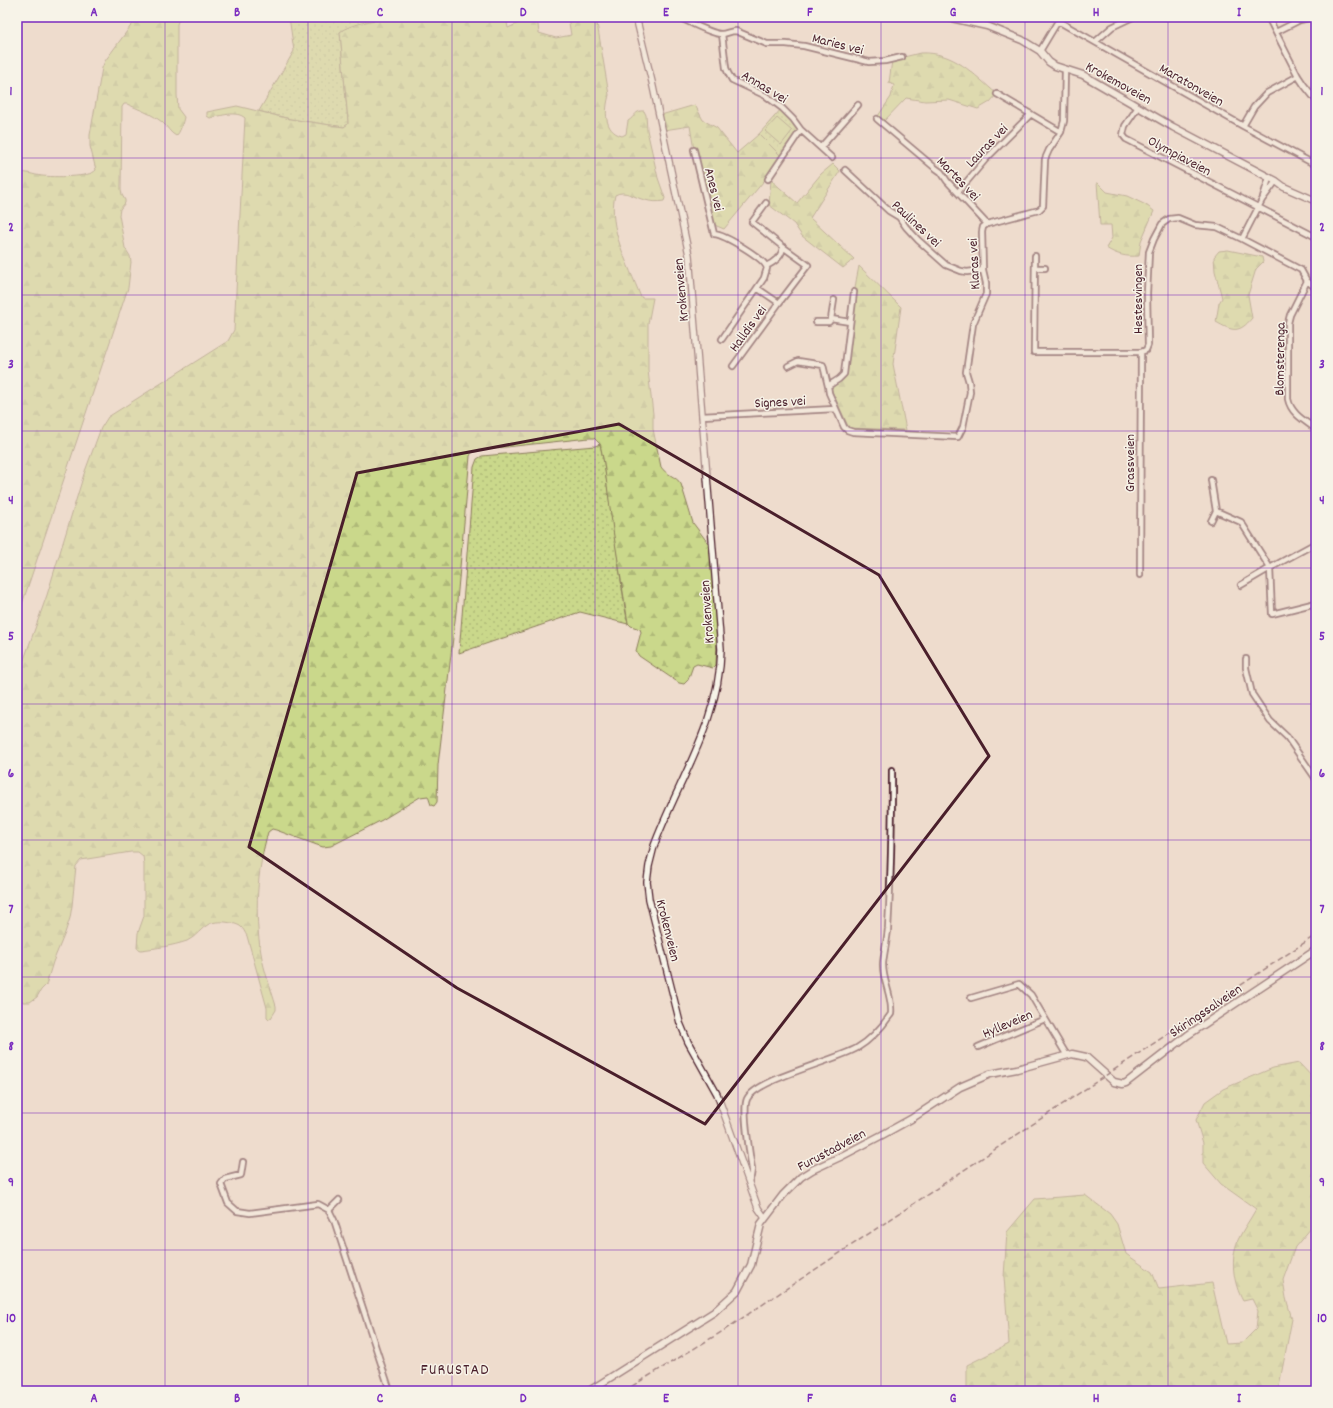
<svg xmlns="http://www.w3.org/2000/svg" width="1333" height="1408" viewBox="0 0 1333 1408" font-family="Dekko,sans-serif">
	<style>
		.grass { fill: url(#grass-dots); stroke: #8a7c5b }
		.forest { fill: url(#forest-firs); stroke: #8a7c5b }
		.garden { fill: #cad88b; stroke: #8a7c5b }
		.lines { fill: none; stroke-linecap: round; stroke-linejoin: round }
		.minor-casing { stroke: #4a1f2b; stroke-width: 8 }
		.tertiary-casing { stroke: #4a1f2b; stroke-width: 8 }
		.secondary-casing { stroke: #4a1f2b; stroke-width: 9 }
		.minor { stroke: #f7f3e8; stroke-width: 4.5 }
		.tertiary { stroke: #f7f3e8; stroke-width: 5.5 }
		.secondary { stroke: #f7f3e8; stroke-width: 6 }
		.rail { stroke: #4a1f2b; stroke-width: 1.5; stroke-dasharray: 6 3; stroke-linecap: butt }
		.marked { fill: none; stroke: #4a1f2b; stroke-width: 3; stroke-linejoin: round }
		.grid { fill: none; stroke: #7b2cbf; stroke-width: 1; stroke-opacity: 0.55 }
		.labels { text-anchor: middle; stroke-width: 3; stroke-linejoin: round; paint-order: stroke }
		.street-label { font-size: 14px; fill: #4a1f2b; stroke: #f7f3e8 }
		.quarter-label { font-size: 16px; letter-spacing: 1px; fill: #4a1f2b; stroke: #f7f3e8 }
		.neatline { fill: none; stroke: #7b2cbf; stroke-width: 1.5 }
		.grid-label { font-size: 13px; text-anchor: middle; font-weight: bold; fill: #7b2cbf }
	</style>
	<defs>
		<pattern id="grass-dots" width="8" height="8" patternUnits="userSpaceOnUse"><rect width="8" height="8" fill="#cad88b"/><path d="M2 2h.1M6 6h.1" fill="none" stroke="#afb978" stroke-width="1.8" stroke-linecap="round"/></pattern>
		<pattern id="forest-firs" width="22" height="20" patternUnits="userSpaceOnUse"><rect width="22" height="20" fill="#cad88b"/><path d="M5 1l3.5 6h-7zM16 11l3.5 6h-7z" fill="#afb978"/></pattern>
	</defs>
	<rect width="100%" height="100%" fill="#eedccd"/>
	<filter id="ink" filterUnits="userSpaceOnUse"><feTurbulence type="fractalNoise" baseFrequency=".025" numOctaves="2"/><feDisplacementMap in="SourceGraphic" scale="8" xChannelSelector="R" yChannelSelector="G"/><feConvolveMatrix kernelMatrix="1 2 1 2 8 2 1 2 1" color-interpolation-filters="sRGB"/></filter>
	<g filter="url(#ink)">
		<path class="grass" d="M289 17H389L350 27 340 32 348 121V124L344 127 290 119 259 111 294 51Z
			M782 108 801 130 783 158 759 134Z
			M600 444 604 463 625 608 628 624 580 612 459 653 474 467 477 459 482 456 595 446Z"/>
		<path class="forest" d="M151 17H181L179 19 177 24V95L178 109 184 117C183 122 180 133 176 136 170 133 167 126 162 122 152 114 138 109 127 104H124L122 107 121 189 122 195 125 200V203L120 209 119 215 125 248 130 256 131 262 128 288 17 619V173C25 171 33 175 42 176 53 177 90 178 96 170L90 146V135L102 68 105 61 130 27 137 20Z
			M389 17H506L508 28 532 17H537L539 33 556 38 571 35 568 17H596L609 95C605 110 603 131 622 136L626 134 628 121C635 117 635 110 644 111L646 115 647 130 658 178 665 198 664 201C658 202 652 202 645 200 635 198 625 189 615 195 607 227 629 266 640 295L642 298H653L648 324V370L653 414V429L661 467C666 475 676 476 681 484L693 523 708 543 710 551 717 641 716 665 713 668 697 664 693 666 688 680 684 684 679 683 639 656 636 651 641 632 640 629 631 626 628 623 613 530 604 463 600 444 594 438H589L478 450 472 452 470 456 456 612 438 765 437 802 434 806 431 805 428 796 420 797 382 820 331 846 323 847 317 845 276 830 272 829 268 832C257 871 254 913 261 953 264 971 271 989 276 1006V1010L271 1018 269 1019 267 1017V1008L247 936C245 933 244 929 240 926 233 922 217 920 209 924 201 928 196 937 187 941 172 946 157 948 141 950L137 948 138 933 144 916V864L143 856 138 852H131L81 860 76 866 72 906 70 918 65 933 53 962 46 985 41 990 37 997 30 1002H23L17 993V679L47 595 84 474 101 428 108 417 228 341 234 330 245 118C236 110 221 116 210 118L207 116V112L237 106 290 119 344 127 348 124V121L340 32C349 24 376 20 389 17Z
			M920 53C954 51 973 74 997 94L990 102 978 109 949 100 925 101 906 98 884 121 878 116 891 97 894 85 889 83 892 60Z
			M695 105 703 120 717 128 737 153 759 134 783 158 724 229 712 224 694 150 690 126 664 130 661 115Z
			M833 164 840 171 810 218 854 259 843 268 802 236 794 224 769 205 771 180 797 203 821 174Z
			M1097 182 1107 192 1127 196 1146 205 1154 211 1141 241 1139 256C1126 257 1117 255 1106 248L1112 238 1111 225H1100Z
			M1228 250 1262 257 1263 262 1256 269 1248 295 1252 318C1239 334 1232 331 1216 322L1219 303 1222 298 1215 271 1214 257 1219 251Z
			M859 266 901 307 893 364 906 430 849 428 831 389 846 376C851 339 851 302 859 266Z
			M1299 1063 1316 1081V1193L1312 1227 1295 1247 1283 1280 1286 1298 1292 1319 1278 1391H967V1365L1009 1344 1004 1277 1007 1232 1035 1199 1085 1195 1110 1214 1117 1224 1126 1254 1152 1272 1159 1289 1212 1283 1226 1344 1242 1343 1256 1329 1258 1311 1252 1299 1243 1301C1233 1283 1230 1259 1238 1240 1243 1229 1250 1220 1256 1209L1221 1184 1203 1163V1143L1196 1120 1205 1102 1223 1089 1273 1068Z"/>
		<path class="garden" d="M777 118 792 131 781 145 765 131Z"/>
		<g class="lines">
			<g class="minor-casing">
				<path id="minor" d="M678 17C688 21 711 34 721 34 726 34 730 31 736 31L767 44H786L804 46 869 62 885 61 902 57
					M1268 17 1298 76 1304 85 1316 100
					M1058 21 1243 126 1316 165
					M1276 32 1300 20 1313 17
					M722 34 726 68 728 73 732 80 766 96 782 108 793 119 801 130 832 158
					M1095 42 1112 27 1133 17
					M1040 51 1058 21 1059 17
					M997 94 1061 132
					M1138 107 1125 126 1123 135 1126 139 1316 237
					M877 119 934 167 941 172 947 181 987 224
					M1243 126 1254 107 1267 93 1298 76
					M821 147 858 105
					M694 150 714 234C725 235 764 258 767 268L764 278 722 339
					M845 170 889 211 899 217 906 227 918 240 946 265 961 271 967 272 983 270
					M768 179 801 130
					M958 192 985 160 1031 114
					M1263 197 1269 178
					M766 203 752 222 783 247 808 265 779 303
					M1242 239 1301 270 1307 281 1316 288
					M1035 256 1034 352H1141L1146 350 1148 345 1147 293 1149 252 1154 239 1162 224 1169 219 1178 218 1195 225 1217 227 1242 239 1262 200 1276 181
					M766 266C775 262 782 257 783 247
					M1035 268H1045
					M1307 281 1290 315 1288 323V399C1291 414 1305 421 1316 429
					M854 292 844 374 839 379 828 386 829 393 844 427 847 430 853 432 958 437 963 427 970 392 969 382 966 372 973 324 986 294V283L983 270 982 232 983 227 987 224 1039 210 1043 206 1045 159 1049 150 1061 132 1064 121 1065 70
					M831 319 850 322
					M816 322H829L831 319 834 300
					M733 366 779 303 757 288
					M788 366 798 361 823 365 828 386
					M702 416 835 409
					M1211 480 1216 511 1211 521
					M1216 511 1241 522 1270 568 1241 585
					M1316 543 1270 568 1272 614 1316 603
					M1140 575 1141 352
					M1246 659V668L1252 694 1270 721 1287 737 1316 779
					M971 998 1019 984 1031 995 1066 1054
					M978 1047 1045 1019
					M243 1162 241 1175 225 1179 221 1184 228 1203 237 1211 250 1213 318 1204 329 1210 334 1220 390 1391
					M749 1181 751 1176 752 1169C750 1155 742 1110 747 1099 757 1079 834 1061 857 1048 871 1040 882 1027 891 1014 893 996 882 981 883 963 884 952 887 941 888 929 891 876 892 823 892 770
					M329 1210 339 1200"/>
			</g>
			<g class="tertiary-casing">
				<path id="tertiary" d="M636 17 652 82 689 255 721 649C720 721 678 781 654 846L649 866 647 882 649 899 680 1023 688 1042 717 1094 758 1208 765 1218"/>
			</g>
			<g class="secondary-casing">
				<path id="secondary" d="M947 17 987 26 1022 40 1040 51 1049 62 1055 66 1083 75 1173 127 1276 181 1284 187 1316 201
					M589 1391 714 1312 737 1291 751 1265 761 1224 783 1195 801 1177 812 1170 840 1157 882 1135 911 1119 960 1087 990 1074 1017 1069 1072 1054 1086 1057 1114 1082 1123 1084 1126 1083 1188 1035 1316 950"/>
			</g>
			<use href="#minor" class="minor"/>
			<use href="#tertiary" class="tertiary"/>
			<use href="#secondary" class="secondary"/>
			<path class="rail" d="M624 1391 723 1331 1316 935"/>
		</g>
	</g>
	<path d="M0 0H1333V1408H0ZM619 424 879 575 989 756 705 1124 457 988 249 847 357 473Z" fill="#eedccd" fill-opacity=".55" fill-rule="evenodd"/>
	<path class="marked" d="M619 424 879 575 989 756 705 1124 457 988 249 847 357 473Z"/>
	<path class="grid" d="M165 17V1391M308 17V1391M452 17V1391M595 17V1391M738 17V1391M881 17V1391M1025 17V1391M1168 17V1391M17 158H1316M17 295H1316M17 431H1316M17 568H1316M17 704H1316M17 840H1316M17 977H1316M17 1113H1316M17 1250H1316"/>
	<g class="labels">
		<g class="street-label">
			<text transform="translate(838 43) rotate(14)" y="5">Maries vei</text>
			<text transform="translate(1119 82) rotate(29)" y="5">Krokemoveien</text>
			<text transform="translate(1192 84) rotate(30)" y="5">Maratonveien</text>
			<text transform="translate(765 86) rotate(31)" y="5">Annas vei</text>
			<text transform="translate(986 145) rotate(-46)" y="5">Lauras vei</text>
			<text transform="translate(1180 155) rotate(28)" y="5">Olympiaveien</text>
			<text transform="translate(959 178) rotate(46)" y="5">Martes vei</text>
			<text transform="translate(715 189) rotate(76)" y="5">Anes vei</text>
			<text transform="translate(917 223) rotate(43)" y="5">Paulines vei</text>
			<text transform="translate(973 264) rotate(-93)" y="5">Klaras vei</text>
			<text transform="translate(680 290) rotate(-95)" y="5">Krokenveien</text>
			<text transform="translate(1137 299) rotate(-90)" y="5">Hestesvingen</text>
			<text transform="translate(747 328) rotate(-54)" y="5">Halldis vei</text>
			<text transform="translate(1279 359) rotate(-89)" y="5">Blomsterenga</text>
			<text transform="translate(780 401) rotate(-3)" y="5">Signes vei</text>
			<text transform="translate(1129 463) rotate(-90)" y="5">Grassveien</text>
			<text transform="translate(706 612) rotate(-94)" y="5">Krokenveien</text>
			<text transform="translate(669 930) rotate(76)" y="5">Krokenveien</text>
			<text transform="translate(1205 1010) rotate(-34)" y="5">Skiringssalveien</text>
			<text transform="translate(1007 1023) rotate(-23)" y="5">Hylleveien</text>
			<text transform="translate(831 1149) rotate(-28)" y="5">Furustadveien</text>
		</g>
		<g class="quarter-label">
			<text x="455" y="1374">FURUSTAD</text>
		</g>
	</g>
	<rect width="1333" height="1408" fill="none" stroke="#f7f3e8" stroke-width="44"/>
	<rect x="22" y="22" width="1289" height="1364" class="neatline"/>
	<g class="grid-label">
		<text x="94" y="16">A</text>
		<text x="237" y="16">B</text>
		<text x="380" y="16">C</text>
		<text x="523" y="16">D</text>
		<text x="666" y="16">E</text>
		<text x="810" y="16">F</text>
		<text x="953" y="16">G</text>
		<text x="1096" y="16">H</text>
		<text x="1239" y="16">I</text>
		<text x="11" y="95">1</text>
		<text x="1322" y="95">1</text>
		<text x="11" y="231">2</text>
		<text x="1322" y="231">2</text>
		<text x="11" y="368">3</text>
		<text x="1322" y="368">3</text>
		<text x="11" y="504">4</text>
		<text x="1322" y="504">4</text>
		<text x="11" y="640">5</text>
		<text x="1322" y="640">5</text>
		<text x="11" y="777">6</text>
		<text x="1322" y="777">6</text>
		<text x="11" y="913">7</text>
		<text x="1322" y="913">7</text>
		<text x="11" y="1050">8</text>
		<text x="1322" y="1050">8</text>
		<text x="11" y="1186">9</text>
		<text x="1322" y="1186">9</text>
		<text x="11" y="1322">10</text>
		<text x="1322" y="1322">10</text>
		<text x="94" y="1402">A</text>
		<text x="237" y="1402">B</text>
		<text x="380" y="1402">C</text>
		<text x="523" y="1402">D</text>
		<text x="666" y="1402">E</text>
		<text x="810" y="1402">F</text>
		<text x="953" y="1402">G</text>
		<text x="1096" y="1402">H</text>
		<text x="1239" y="1402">I</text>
	</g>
</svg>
